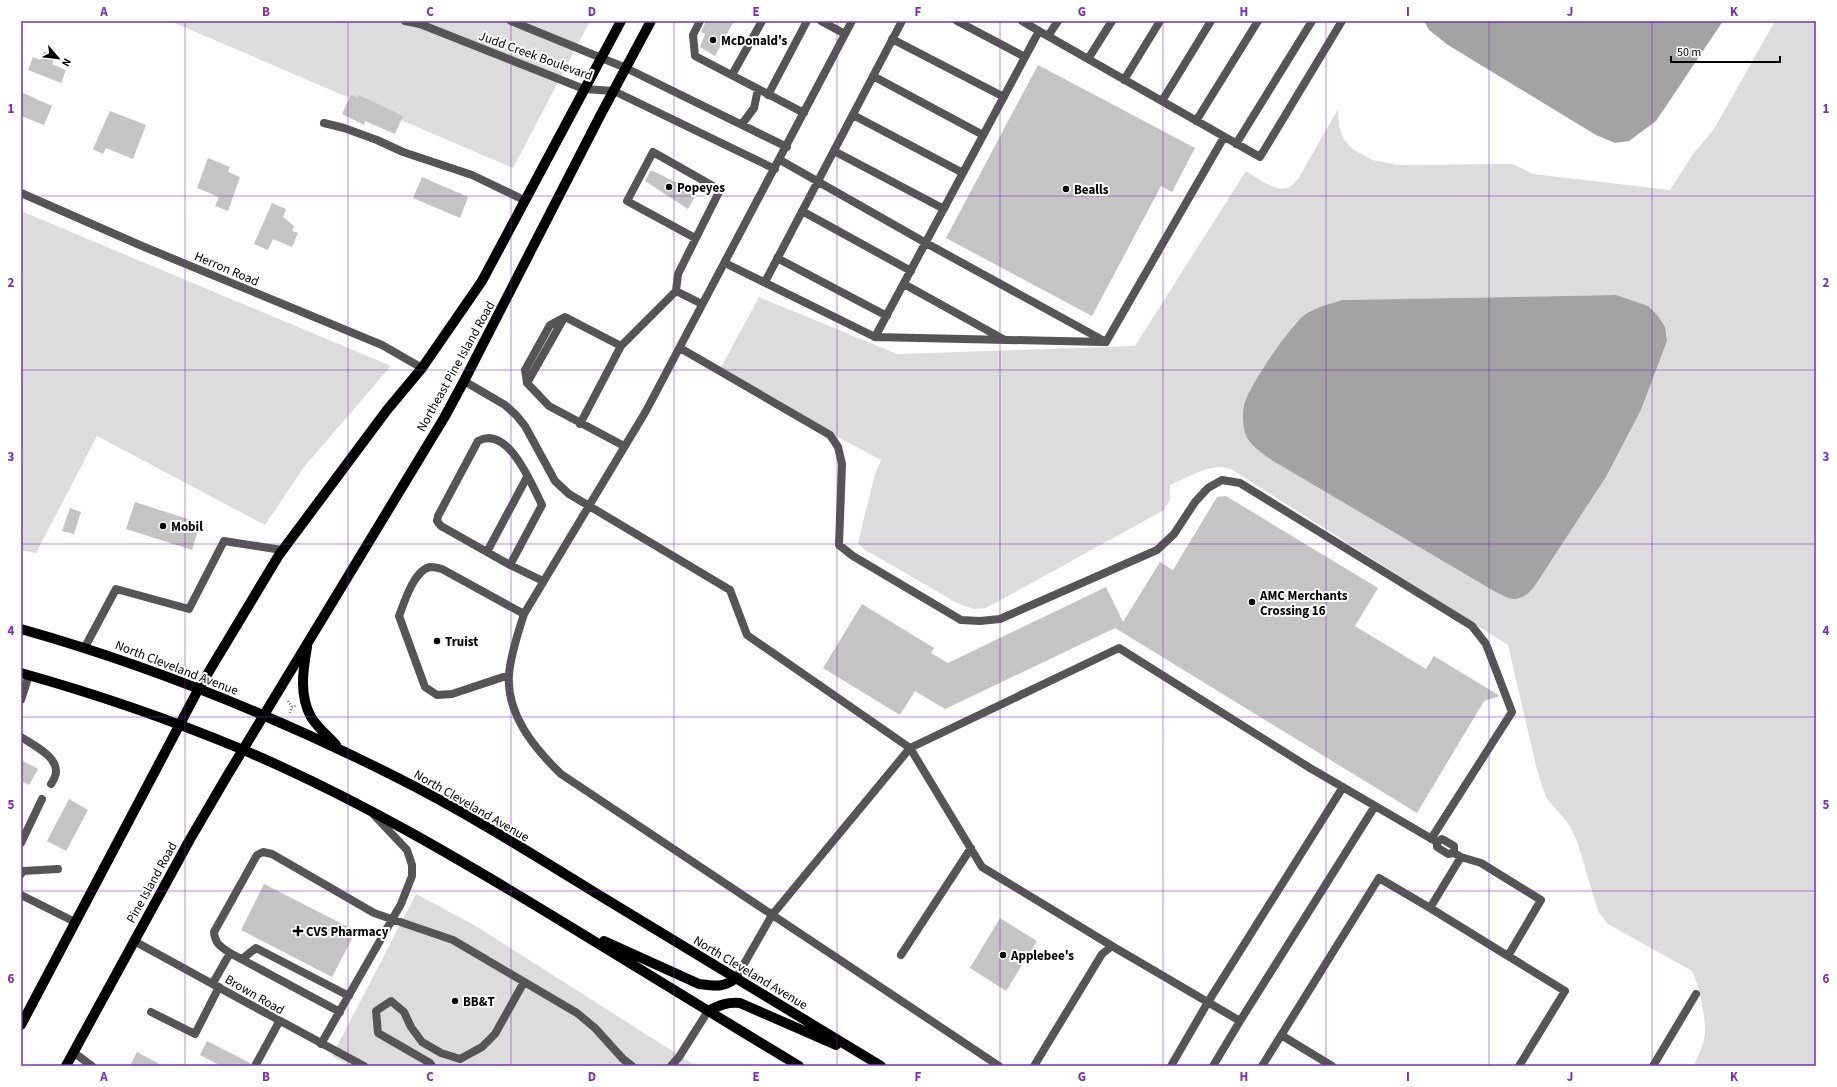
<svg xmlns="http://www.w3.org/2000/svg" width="1837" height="1087" viewBox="0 0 1837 1087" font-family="'Source Sans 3',sans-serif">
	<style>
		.green { fill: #dcdcdc; fill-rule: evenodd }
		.water { fill: #a3a3a3 }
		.building { fill: #c4c4c4 }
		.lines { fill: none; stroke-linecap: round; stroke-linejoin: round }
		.path { stroke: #777; stroke-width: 2.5; stroke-dasharray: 1 2; stroke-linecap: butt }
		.lane { stroke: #555; stroke-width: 8 }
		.street { stroke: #555; stroke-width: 8 }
		.primary { stroke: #000; stroke-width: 10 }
		.grid { fill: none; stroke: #7b2cbf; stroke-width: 1; stroke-opacity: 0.55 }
		.poi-dot { fill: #000; stroke: #fff; stroke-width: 1.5 }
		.labels { text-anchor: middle; stroke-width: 4; stroke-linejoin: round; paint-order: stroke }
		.poi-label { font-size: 13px; font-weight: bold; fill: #000; stroke: #fff; text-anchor: start }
		.street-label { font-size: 13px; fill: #000; stroke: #fff }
		.neatline { fill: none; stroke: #7b2cbf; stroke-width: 1.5 }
		.grid-label { font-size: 13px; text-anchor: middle; font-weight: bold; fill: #7b2cbf }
	</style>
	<rect width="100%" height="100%" fill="#fff"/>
	<path class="green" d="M170 21H590L513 168Z
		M1775 21H1816V1066H1694C1697 1057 1702 1049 1704 1040 1708 1025 1699 984 1692 971L1608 924 1598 911 1578 844 1570 826 1546 797 1537 770 1508 645 1231 469C1211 462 1189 477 1170 485V499L1164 510 986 608 973 609 957 603 864 549 858 543 875 474 881 460 718 373 759 297 897 354 1135 346 1246 171C1256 177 1277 194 1289 187 1292 186 1295 181 1298 179L1338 109 1339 127 1344 140 1354 150 1373 160 1397 165 1513 164 1533 174 1670 190 1693 154 1714 129ZM1616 295 1667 341 1641 410 1606 477 1534 587 1520 599 1506 597 1489 589 1273 461 1257 449 1245 434 1306 313 1342 300Z
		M21 211 391 366 304 467 265 525 97 436 36 553 21 550Z
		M416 894 474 925 696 1066H351L332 1056Z"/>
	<path class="water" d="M1424 21H1723L1656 121 1629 141 1615 143 1596 135 1448 45 1429 30Z
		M1616 295 1648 306 1658 316 1665 327 1667 341 1641 410 1606 477 1534 587C1518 606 1509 599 1490 589L1273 461C1263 454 1249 445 1245 433 1243 426 1242 413 1244 406 1247 388 1292 323 1307 313 1318 307 1330 304 1342 300Z"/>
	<path class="building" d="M706 21H734L715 56 700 47 705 34 701 32Z
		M44 51 55 56 52 64 66 70 61 83 28 70 33 57 40 60Z
		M1038 65 1195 148 1172 192 1161 186 1092 316 946 238Z
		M21 92 52 106 44 125 21 116Z
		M351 95 358 98 359 95 403 116 395 134 365 121 364 125 342 114Z
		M110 111 146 125 133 159 106 148 103 154 93 149Z
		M208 158 230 167 228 172 240 177 228 211 215 206 219 197 197 188Z
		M651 170 697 193 688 209 645 181Z
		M422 177 468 197 460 218 413 198Z
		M272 203 286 209 283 217 294 226 292 231 298 233 292 247 273 239 268 250 254 244Z
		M1226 496 1378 588 1355 626 1426 669 1434 656 1500 696 1484 701 1417 813 1115 628 945 709 915 691 900 715 823 668 862 604 934 648 931 653 948 663 1106 587 1123 622 1160 562 1173 570 1217 497Z
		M135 502 200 523 192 550 126 529Z
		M70 508 81 512 74 534 62 531Z
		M21 760 38 769 29 785 21 781Z
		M69 799 88 810 66 851 47 841Z
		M264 884 356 931 332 977 241 930Z
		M1000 918 1037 941 1006 991 970 968Z
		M207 1041 250 1063V1066H221L200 1055Z
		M137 1052 163 1066H130Z"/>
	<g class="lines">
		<path class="path" d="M288 701 292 707
			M290 713 292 707 296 706"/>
		<path class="lane" d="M405 21 420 24 584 89 614 91 775 169
			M511 21 626 68 787 147
			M700 21 693 35 695 56 804 113
			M821 21 845 34
			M852 21 646 411 524 614C518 633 511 653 509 674 506 714 534 748 561 774L999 1066
			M957 21 1025 57
			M1022 21 1039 31
			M1048 36 1058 21
			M892 39 1004 97
			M1088 59 1112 21
			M732 75 762 21
			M873 76 983 135
			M1124 80 1160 21
			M768 95 807 21
			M1162 101 1211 21
			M853 115 963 173
			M1196 121 1258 21
			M324 123 344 128 377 140 403 152 472 175 524 200
			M742 124 754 108 758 89
			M1236 144 1312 21
			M834 151 944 209
			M780 160 926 243 1106 342
			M802 211 911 271
			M695 238 627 201 653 152 720 190 678 274 676 291 702 304
			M777 258 887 316
			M725 263 875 337 1039 31 1260 157 1342 21
			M765 282 902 21
			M904 284 1003 339
			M875 337 1103 342
			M1106 342 1224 137
			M621 346 565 317 550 325 525 370 527 383 549 406 624 446
			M680 348 830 435 838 447 842 464 839 545 853 556 961 620 980 621 1000 619 1157 550 1174 534 1195 502 1208 488 1222 480 1240 483 1472 626 1486 644 1512 712 1431 839
			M464 381 505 405 516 415 525 426 555 481 569 494 730 590 747 635 910 748 1119 648 1310 768 1437 842
			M527 383 564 318
			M580 424 621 346 676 291
			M487 552 527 477
			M510 565 441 526 437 521 438 516 478 441C508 424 532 485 542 505L510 565 543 581
			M85 647 116 589 189 609 224 541 282 550
			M509 675 452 694 437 695 425 687 399 616C404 603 414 570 430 567 433 567 439 568 442 569L524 614
			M21 700 29 675
			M21 737C33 745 57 756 56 772 56 776 53 781 51 784
			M1437 842V847L1448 854 1454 853 1461 857 1430 908 1508 956
			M1437 842 1442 839 1454 846V853
			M21 843 42 799
			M1461 857 1481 863 1541 900 1508 956 1565 991 1519 1066
			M21 874 23 871 58 869
			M901 955 971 848
			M242 959 256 948 349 996
			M736 978 772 915 910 748 982 867 1112 946 1240 1021
			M213 983 230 953
			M151 1012 195 1034 219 987
			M340 1012 230 953C221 947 215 944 214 932L257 855 263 852 272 854 374 913 453 940 577 1013 595 1028 623 1059 632 1066
			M1281 1035 1332 1066
			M321 1044 401 904 412 876V865L407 850 374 815
			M73 1052 92 1066
			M432 1066 430 1063 378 1033 376 1011 391 1001 404 1012 411 1027 422 1042 441 1053 460 1059 482 1047 495 1034 524 982
			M671 1066 679 1057 708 1011
			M1034 1066 1102 954 1112 946
			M1171 1066 1208 1002 1343 787
			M1213 1066 1240 1021 1375 806
			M1262 1066 1379 878 1430 908
			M1653 1066 1696 994"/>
		<path class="street" d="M21 193 142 246 382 345 422 368
			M21 895 75 922
			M134 941C211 983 287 1025 364 1066
			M255 1066 279 1022"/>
		<path class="primary" d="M21 629C152 666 275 716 396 777 464 811 529 852 594 892 689 949 785 1008 881 1066
			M307 647C303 670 299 695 311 717 317 727 329 737 336 745
			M21 673C96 694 169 719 241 749 355 797 461 860 566 924 643 971 721 1019 799 1066
			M604 941 699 984C714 986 724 988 736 978
			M708 1011C720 1005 727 1002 740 1003L836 1045
			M21 1025 199 688 279 555 387 410 422 368 482 281 621 21
			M66 1066 189 841 227 776 444 418 464 381 600 116 651 21"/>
	</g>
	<path class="grid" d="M185 21V1066M348 21V1066M511 21V1066M674 21V1066M837 21V1066M1000 21V1066M1163 21V1066M1326 21V1066M1489 21V1066M1652 21V1066M21 196H1816M21 370H1816M21 544H1816M21 717H1816M21 891H1816"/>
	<g class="poi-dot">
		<circle cx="713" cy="40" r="4"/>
		<circle cx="669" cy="187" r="4"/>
		<circle cx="1066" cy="189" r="4"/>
		<circle cx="163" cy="526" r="4"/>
		<circle cx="1252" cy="602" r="4"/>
		<circle cx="437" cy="641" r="4"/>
		<path d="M296 925h4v4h4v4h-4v4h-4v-4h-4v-4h4z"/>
		<circle cx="1003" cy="955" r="4"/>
		<circle cx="455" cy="1001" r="4"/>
	</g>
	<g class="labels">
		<g class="poi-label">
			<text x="721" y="45">McDonald's</text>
			<text x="677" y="192">Popeyes</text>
			<text x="1074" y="194">Bealls</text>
			<text x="171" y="531">Mobil</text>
			<text x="1260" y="600">AMC Merchants<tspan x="1260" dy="15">Crossing 16</tspan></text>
			<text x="445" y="646">Truist</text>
			<text x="306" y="936">CVS Pharmacy</text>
			<text x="1011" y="960">Applebee's</text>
			<text x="463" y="1006">BB&amp;T</text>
		</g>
		<g class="street-label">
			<text transform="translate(536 55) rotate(20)" y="5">Judd Creek Boulevard</text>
			<text transform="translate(227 268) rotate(23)" y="5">Herron Road</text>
			<text transform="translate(455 366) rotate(-61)" y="5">Northeast Pine Island Road</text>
			<text transform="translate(177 667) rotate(21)" y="5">North Cleveland Avenue</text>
			<text transform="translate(472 805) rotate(30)" y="5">North Cleveland Avenue</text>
			<text transform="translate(151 882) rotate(-61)" y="5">Pine Island Road</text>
			<text transform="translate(751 972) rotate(31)" y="5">North Cleveland Avenue</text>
			<text transform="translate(255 994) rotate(30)" y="5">Brown Road</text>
		</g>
	</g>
	<rect width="1837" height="1087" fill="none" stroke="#ffffff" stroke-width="44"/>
	<g transform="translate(58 58) rotate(118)" stroke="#ffffff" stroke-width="3" paint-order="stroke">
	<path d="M0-3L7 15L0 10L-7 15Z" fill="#000000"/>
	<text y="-6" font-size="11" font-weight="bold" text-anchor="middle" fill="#000000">N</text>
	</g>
	<path d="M1671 56v6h109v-6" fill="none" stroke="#000000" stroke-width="2"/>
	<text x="1677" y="56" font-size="12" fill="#000000" stroke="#ffffff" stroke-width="3" paint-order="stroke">50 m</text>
	<rect x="22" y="22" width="1793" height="1043" class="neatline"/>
	<g class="grid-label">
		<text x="104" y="16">A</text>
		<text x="266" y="16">B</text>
		<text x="430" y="16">C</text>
		<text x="592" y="16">D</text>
		<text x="756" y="16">E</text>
		<text x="918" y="16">F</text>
		<text x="1082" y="16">G</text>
		<text x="1244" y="16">H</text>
		<text x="1408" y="16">I</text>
		<text x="1570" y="16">J</text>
		<text x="1734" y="16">K</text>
		<text x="11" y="113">1</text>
		<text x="1826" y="113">1</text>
		<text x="11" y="287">2</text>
		<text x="1826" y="287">2</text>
		<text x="11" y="461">3</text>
		<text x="1826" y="461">3</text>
		<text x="11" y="635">4</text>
		<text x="1826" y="635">4</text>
		<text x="11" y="809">5</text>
		<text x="1826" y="809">5</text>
		<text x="11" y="983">6</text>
		<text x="1826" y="983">6</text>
		<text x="104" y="1081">A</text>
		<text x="266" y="1081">B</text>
		<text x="430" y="1081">C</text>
		<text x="592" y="1081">D</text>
		<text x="756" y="1081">E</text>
		<text x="918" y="1081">F</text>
		<text x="1082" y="1081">G</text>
		<text x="1244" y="1081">H</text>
		<text x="1408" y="1081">I</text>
		<text x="1570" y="1081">J</text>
		<text x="1734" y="1081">K</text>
	</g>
</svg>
